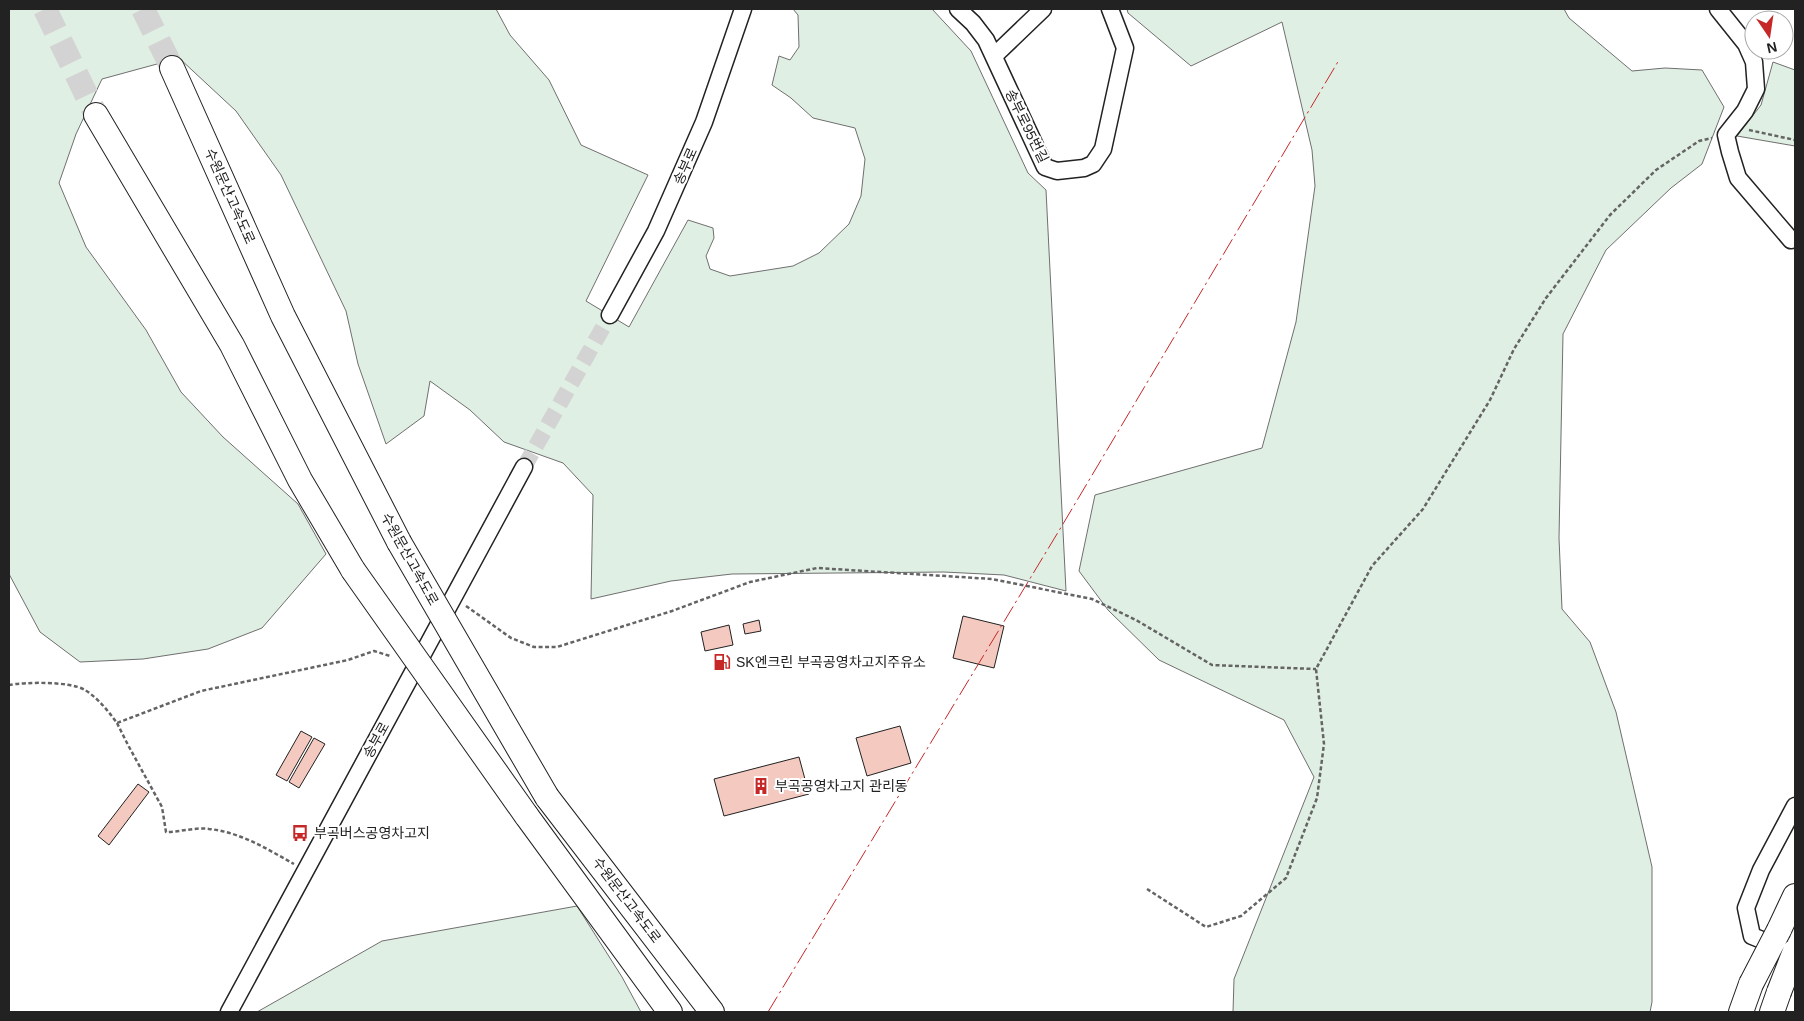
<svg xmlns="http://www.w3.org/2000/svg" width="1804" height="1021" viewBox="0 0 1804 1021" font-family="Helvetica,'Noto Sans KR',sans-serif">
	<style>
		.green { fill: #e0efe3; stroke: #6f6f6f }
		.building { fill: #f3c9c0; stroke: #222 }
		.lines { fill: none; stroke-linecap: round; stroke-linejoin: round }
		.minor-tunnel { stroke: #d3d3d3; stroke-width: 16; stroke-dasharray: 16 8; stroke-linecap: butt }
		.highway-tunnel { stroke: #d3d3d3; stroke-width: 24; stroke-dasharray: 24 12; stroke-linecap: butt }
		.minor-casing { stroke: #222; stroke-width: 19 }
		.highway-casing { stroke: #222; stroke-width: 26 }
		.path { stroke: #646464; stroke-width: 2.5; stroke-dasharray: 4 2.5; stroke-linecap: butt }
		.minor { stroke: #fff; stroke-width: 16 }
		.highway { stroke: #fff; stroke-width: 24 }
		.highway-bridge-casing { stroke: #222; stroke-width: 26; stroke-linecap: butt }
		.highway-bridge { stroke: #fff; stroke-width: 24 }
		.power { stroke: #c62828; stroke-width: 1; stroke-dasharray: 18 4 2.5 4; stroke-linecap: butt }
		.labels { text-anchor: middle; stroke-width: 4; stroke-linejoin: round; paint-order: stroke }
		.street-label { font-size: 14px; fill: #222; stroke: #fff }
		.poi-label { font-size: 14px; fill: #222; stroke: #fff; text-anchor: start }
	</style>
	<rect width="100%" height="100%" fill="#fff"/>
	<path class="green" d="M9 9H496L510 35 549 80 581 145 648 175 586 301 629 327 688 220 713 228 714 238 706 256 710 269 730 276 793 266 819 253 849 224 861 196 865 159 855 128 813 118 791 98 772 85 779 56 790 60 799 47 798 15 793 9H932L971 51 1028 173 1046 190 1066 591 1004 575 944 572 732 574 671 581 591 599 593 495 563 463 504 442 470 410 430 381 424 416 386 444 358 364 346 311 281 175 236 111 179 58 102 79 76 134 59 183 86 247 146 330 181 392 223 437 298 504 326 554 262 628 208 649 143 659 80 662 40 632 9 574Z
		M1127 9H1564L1569 18 1632 71 1665 68 1702 70 1724 107 1702 164 1671 188 1606 250 1563 334 1559 538 1562 609 1590 642 1616 712 1652 867V1002L1650 1012H1233L1234 979 1314 777 1284 720 1159 660 1108 610 1079 571 1095 495 1262 448 1296 322 1315 186 1312 150 1282 22 1191 66 1128 13Z
		M1773 62 1795 70V146L1737 136 1761 105Z
		M577 906 622 977 641 1012H257L382 941Z"/>
	<path class="building" d="M963 616 1004 626 994 668 953 658Z
		M759 620 761 631 745 634 743 624Z
		M729 625 733 645 705 651 701 632Z
		M900 726 911 763 867 776 856 738Z
		M301 731 312 737 287 781 276 775Z
		M314 738 325 744 299 788 289 782Z
		M799 757 809 794 724 816 714 779Z
		M138 784 149 792 109 845 98 836Z"/>
	<g class="lines">
		<path class="minor-tunnel" d="M524 467 610 315"/>
		<path class="highway-tunnel" d="M45 9 96 115
			M143 9 172 68"/>
		<g class="minor-casing">
			<path id="minor" d="M958 9 973 23 986 40 1045 167 1057 171 1084 168 1093 164 1103 149 1125 48 1110 9
				M1718 9 1746 44 1754 62 1756 89 1745 111 1726 135 1730 152 1738 178 1791 240 1795 239
				M994 56 1043 9
				M610 315 656 231 704 122 743 9
				M1782 948 1752 936 1746 908 1761 870 1795 806
				M229 1012 524 467"/>
		</g>
		<g class="highway-casing">
			<path id="highway" d="M172 68 283 316 399 542
				M96 115 232 345 300 480 353 570
				M547 797 712 1012
				M526 815 670 1012
				M1779 930 1795 896
				M1741 1012 1751 984
				M1772 1012 1779 992"/>
		</g>
		<path class="path" d="M1749 130 1795 140
			M466 606 511 638 534 647H557L672 611 750 582 817 568 992 579 1092 599 1136 620 1212 665 1316 669
			M9 685C26 682 70 681 85 690 99 699 108 711 117 723L201 691 348 660 374 651 390 656
			M117 723 128 745 162 807 166 832C180 832 195 827 209 829 240 832 267 849 294 864
			M1147 889 1206 927 1241 916 1286 878 1317 798 1324 744 1316 669 1372 566 1423 509 1490 400 1514 349 1546 298 1610 215 1656 170 1699 141 1712 138"/>
		<use href="#minor" class="minor"/>
		<use href="#highway" class="highway"/>
		<g class="highway-bridge-casing">
			<path id="highway-bridge" d="M399 542 547 797
				M353 570 526 815
				M1751 984 1779 930
				M1779 992 1795 951"/>
		</g>
		<use href="#highway-bridge" class="highway-bridge"/>
		<path class="power" d="M768 1012 1060 529 1339 60"/>
	</g>
	<defs>
		<g id="fuel-bare" transform="scale(1.35)"><path d="M-5.5-6h7V0h2V4h1.3V-2.5L3-4.5l.8-.8L6-3V5H2.5V1h-1V6h-7ZM-4.2-4.7v3.2H.2V-4.7Z" fill="#c62828" stroke="#fff" stroke-width="2.5" paint-order="stroke"/></g>
		<g id="building-bare" transform="scale(1.35)"><path d="M-4-6H4V6H1V3H-1V6H-4ZM-2.5-4.3h1.7v1.8h-1.7ZM.8-4.3h1.7v1.8H.8ZM-2.5-1h1.7V.8h-1.7ZM.8-1h1.7V.8H.8Z" fill="#c62828" stroke="#fff" stroke-width="2.5" paint-order="stroke"/></g>
		<g id="bus-bare" transform="scale(1.35)"><path d="M-5-6H5V4H4V6H2V4H-2V6H-4V4H-5ZM-3.5-4V0h7V-4ZM-3.5 1.2v1.5H-2V1.2ZM2 1.2v1.5H3.5V1.2Z" fill="#c62828" stroke="#fff" stroke-width="2.5" paint-order="stroke"/></g>
	</defs>
	<g fill-rule="evenodd">
		<use href="#fuel-bare" x="722" y="662"/>
		<use href="#building-bare" x="761" y="786"/>
		<use href="#bus-bare" x="300" y="833"/>
	</g>
	<g class="labels">
		<g class="street-label">
			<text transform="translate(1027 126) rotate(64)" y="5">송부로95번길</text>
			<text transform="translate(685 166) rotate(-66)" y="5">송부로</text>
			<text transform="translate(230 196) rotate(66)" y="5">수원문산고속도로</text>
			<text transform="translate(410 559) rotate(61)" y="5">수원문산고속도로</text>
			<text transform="translate(376 740) rotate(-61)" y="5">송부로</text>
			<text transform="translate(627 900) rotate(53)" y="5">수원문산고속도로</text>
		</g>
		<g class="poi-label">
			<text x="736" y="667">SK엔크린 부곡공영차고지주유소</text>
			<text x="775" y="791">부곡공영차고지 관리동</text>
			<text x="314" y="838">부곡버스공영차고지</text>
		</g>
	</g>
	<rect width="1804" height="1021" fill="none" stroke="#222222" stroke-width="20"/>
	<g transform="translate(1769 35) rotate(167)"><circle r="24" fill="#ffffff" stroke="#a7a7a7"/>
	<path d="M0-4L9 19L0 12L-9 19Z" fill="#c62828"/>
	<text y="-8" font-size="14" font-weight="bold" text-anchor="middle" fill="#222222">N</text>
	</g>
</svg>
